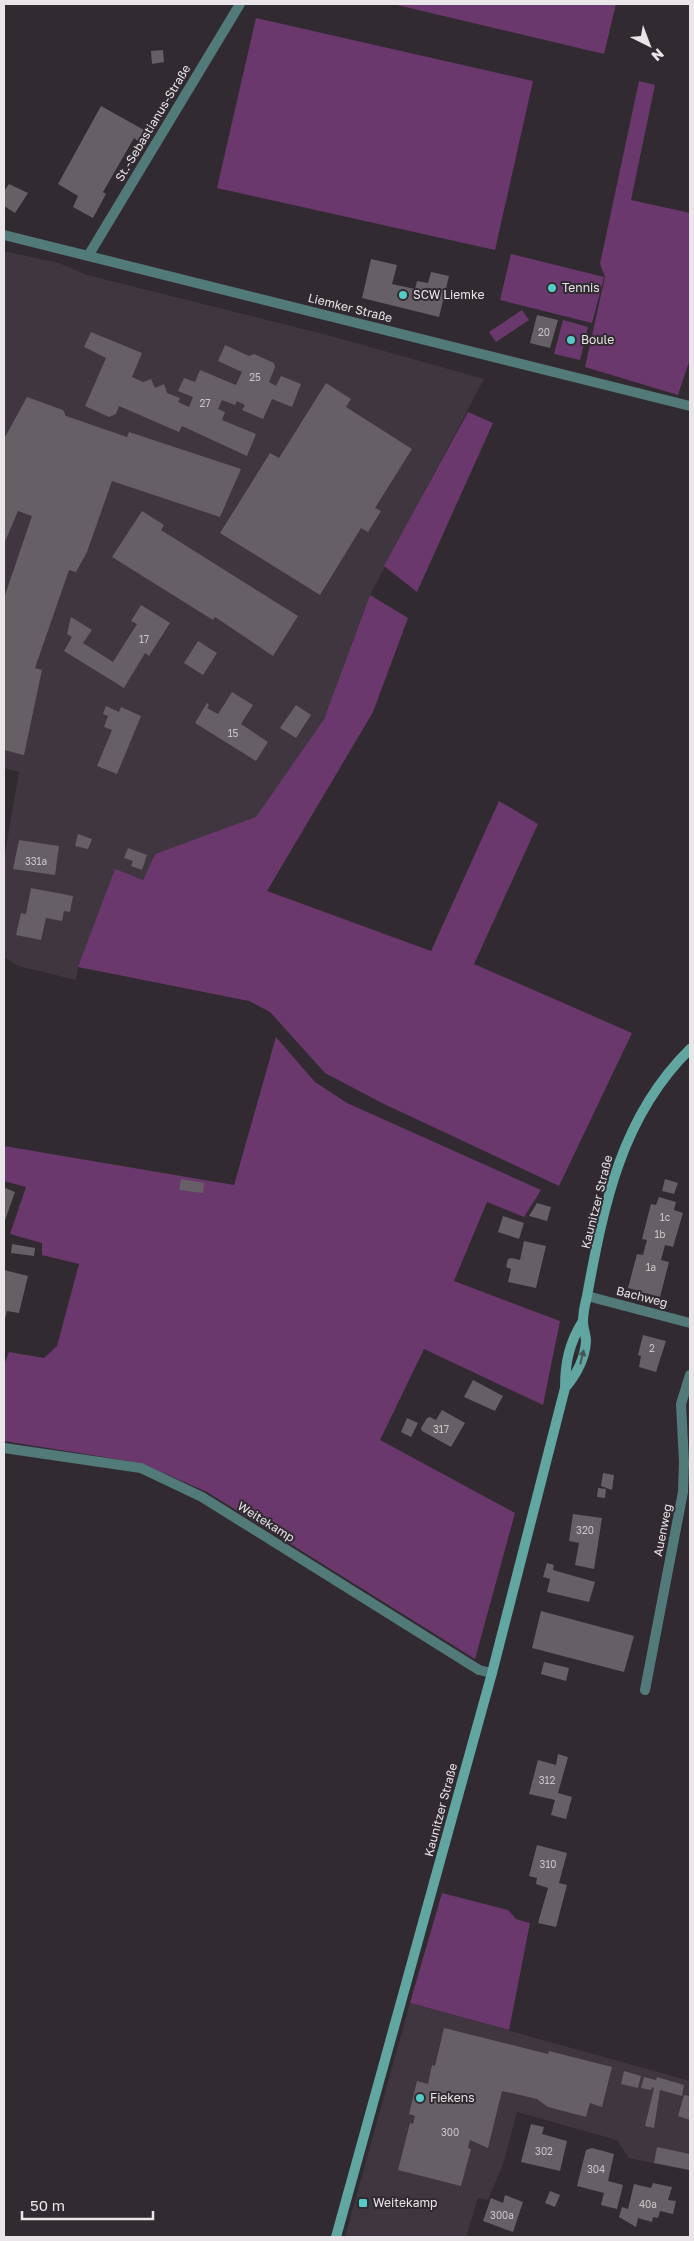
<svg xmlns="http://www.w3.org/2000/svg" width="694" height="2241" viewBox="0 0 694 2241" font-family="'Golos Text',sans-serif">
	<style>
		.built { fill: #3f363f }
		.green { fill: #6a386c }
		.building { fill: #665f66 }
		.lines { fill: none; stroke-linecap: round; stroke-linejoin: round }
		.street { stroke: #517a78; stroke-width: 10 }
		.secondary { stroke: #61a6a1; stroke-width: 10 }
		.oneway { fill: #425658 }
		.poi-dot { fill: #54cdc7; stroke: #312b31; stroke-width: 2 }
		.labels { text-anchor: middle; stroke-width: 4; stroke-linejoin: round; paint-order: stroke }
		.number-label { font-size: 10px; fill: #c8c4c8 }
		.street-label { font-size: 12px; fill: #e9e5e9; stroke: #312b31 }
		.poi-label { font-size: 12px; fill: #e9e5e9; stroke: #312b31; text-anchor: start }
	</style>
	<rect width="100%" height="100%" fill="#312b31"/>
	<path class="built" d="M4 251 59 263 87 275 327 335 484 379 370 595 324 719 256 818 155 854 143 880 78 967 76 980 18 966 4 957V859L19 772 4 768Z
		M410 2003 690 2081V2171L629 2158 617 2140 517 2112 503 2164 488 2200 478 2198 466 2237H345Z"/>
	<path class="green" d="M393 4H616L604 54Z
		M256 18 533 81 495 250 217 188Z
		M639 81 655 85 631 200 690 213V359L678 395 585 367 605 277 600 264Z
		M511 254 604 277 592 323 500 300Z
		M522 310 529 320 496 342 489 332Z
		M563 320 588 327 580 360 554 354Z
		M468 412 493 423 417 592 384 566Z
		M370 595 408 618 373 712 267 891 431 951 499 801 538 824 474 964 632 1033 559 1186 382 1103 325 1073 270 1012 249 1001 78 967 115 869 143 880 155 854 256 817 324 719Z
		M276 1037 315 1082 347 1103 541 1190 524 1217 487 1202 454 1281 560 1321 543 1405 424 1349 380 1440 515 1513 475 1659 207 1492 141 1463 4 1441V1365L9 1352 44 1358 57 1346 79 1264 42 1255V1243L10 1234 26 1187 4 1181V1146L234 1185Z
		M442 1893 508 1910 516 1919 530 1923 509 2030 410 2003Z"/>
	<path class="building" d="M163 50 164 62 152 64 151 51Z
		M101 106 144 130 138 141 134 138 103 192 106 194 93 218 73 207 78 196 58 184Z
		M9 184 28 193 15 213 4 206V191Z
		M371 259 397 265 392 284 415 289 417 281 428 283 431 272 449 276 439 317 362 298Z
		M537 315 558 320 550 348 530 343Z
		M91 332 142 353 132 377 143 382 151 379 155 388 164 384 167 393 180 398 178 402 189 407 193 397 178 391 184 378 195 382 200 370 236 385 242 372 218 361 225 345 249 356 254 354 274 363 275 367 269 382 276 386 281 376 301 384 292 407 272 399 263 419 242 410 245 405 237 401 235 405 222 400 218 409 225 412 222 420 256 434 247 456 182 426 179 432 119 406 116 414 109 417 85 406 106 358 84 347Z
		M326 383 351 399 346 407 412 449 375 508 381 511 368 532 361 528 320 595 220 533 270 453 279 458Z
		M27 397 63 410 66 416 127 437 129 432 241 469 220 517 112 481 87 552 76 572 69 570 35 668 42 670 24 755 4 750V598L32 516 18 511 4 544V439Z
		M142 511 164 525 161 530 298 616 273 656 215 617 213 620 112 557Z
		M141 605 170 623 149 656 145 653 124 688 64 651 72 637 67 634 71 617 92 630 83 643 113 662 137 624 131 621Z
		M198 641 217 653 203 675 184 663Z
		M232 692 253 705 241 724 268 742 256 761 195 723 207 703 209 705 207 708 218 714Z
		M296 705 311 715 296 738 280 728Z
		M106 706 119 712 121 707 141 716 117 774 97 766 112 730 104 727 108 716 103 714Z
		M78 834 92 839 88 849 75 846Z
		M19 840 59 846 55 875 13 869Z
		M128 848 147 855 142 870 131 866 133 861 124 858Z
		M31 888 73 896 70 912 64 911 62 921 46 918 41 940 16 935 21 913 26 914Z
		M181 1179 204 1183 203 1193 179 1190Z
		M665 1179 678 1183 674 1194 662 1191Z
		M5 1188 15 1192 4 1223V1192Z
		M659 1197 676 1202 674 1210 683 1213 673 1247 665 1245 661 1260 669 1262 660 1297 645 1293 642 1294 640 1291 628 1288 637 1254 643 1255 645 1247 647 1240 642 1239 651 1204 656 1205Z
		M537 1203 551 1207 547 1221 529 1216Z
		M503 1216 524 1223 519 1239 498 1232Z
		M524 1241 546 1246 536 1288 508 1282 511 1269 506 1267 508 1259 511 1258 520 1260Z
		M12 1244 35 1248 34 1256 11 1253Z
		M4 1270 28 1276 19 1313 7 1311 4 1323Z
		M630 1291 639 1293 637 1301 628 1298Z
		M643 1335 666 1341 656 1372 639 1367 641 1356 638 1355Z
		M473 1380 503 1396 495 1411 464 1397Z
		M442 1410 465 1423 451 1447 422 1431 421 1428 427 1418 430 1417 436 1420Z
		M407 1418 418 1423 411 1437 401 1432Z
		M603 1473 614 1475 612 1490 601 1486Z
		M598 1488 606 1489 605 1498 597 1497Z
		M573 1514 602 1518 594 1569 575 1565 579 1543 569 1541Z
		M547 1563 554 1565 553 1570 595 1582 589 1602 547 1592 550 1579 543 1577Z
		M541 1611 634 1636 624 1672 532 1648Z
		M544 1662 569 1668 566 1681 541 1674Z
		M558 1754 568 1757 558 1793 572 1797 566 1819 551 1815 555 1800 529 1794 538 1760 556 1765Z
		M537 1845 567 1853 559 1883 567 1885 556 1927 538 1923 548 1888 536 1884 537 1878 529 1876Z
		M444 2028 548 2054 549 2051 612 2067 602 2107 590 2103 586 2117 548 2107 537 2099 502 2091 488 2148 470 2140 468 2148 471 2149 461 2186 398 2170 410 2123 413 2124 415 2116 409 2114 417 2081 428 2084 432 2065 435 2066Z
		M624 2071 641 2076 638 2088 621 2084Z
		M644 2077 656 2080 657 2077 684 2085 682 2096 660 2090 654 2128 645 2126 654 2088 652 2087 651 2090 641 2088Z
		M684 2095 690 2096V2120L678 2116Z
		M531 2124 544 2127 542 2134 567 2141 560 2171 521 2162Z
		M657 2147 690 2154V2170L654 2163Z
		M592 2148 614 2154 608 2181 623 2185 617 2209 601 2205 604 2193 577 2186 586 2150Z
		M653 2183 672 2187 668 2200 676 2201 673 2214 660 2211 658 2218 653 2217 652 2222 638 2218 636 2227 619 2217 622 2207 628 2209 634 2184 651 2188Z
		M550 2191 560 2195 555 2207 545 2203Z
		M505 2195 523 2202 513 2232 483 2221 491 2198 503 2203Z"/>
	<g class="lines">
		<path class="street" d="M4 235 690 406
			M88 256 240 4
			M587 1296 690 1323
			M4 1448 141 1468 202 1497 479 1670 492 1673
			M645 1690 683 1492 684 1462 681 1404 690 1375"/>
		<path class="secondary" d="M565 1388C576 1375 585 1359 586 1341 586 1335 583 1328 583 1322 583 1314 585 1304 587 1296 604 1204 621 1117 690 1049
			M336 2237 492 1673 565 1388C565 1363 569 1343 583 1321"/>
	</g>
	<defs><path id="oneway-solid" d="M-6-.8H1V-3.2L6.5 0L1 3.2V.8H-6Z" transform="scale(1.25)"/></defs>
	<use class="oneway" href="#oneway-solid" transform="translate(582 1357) rotate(-76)"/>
	<g class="poi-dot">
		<circle cx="552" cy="288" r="5"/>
		<circle cx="403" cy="295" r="5"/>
		<circle cx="571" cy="340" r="5"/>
		<circle cx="420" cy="2098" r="5"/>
		<rect x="358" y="2198" width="10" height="10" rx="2.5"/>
	</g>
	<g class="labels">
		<g class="number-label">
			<text x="544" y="336">20</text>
			<text x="255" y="381">25</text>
			<text x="205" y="407">27</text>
			<text x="144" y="643">17</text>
			<text x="233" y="737">15</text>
			<text x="36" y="865">331a</text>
			<text x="665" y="1221">1c</text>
			<text x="660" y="1238">1b</text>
			<text x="651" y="1271">1a</text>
			<text x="652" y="1352">2</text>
			<text x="441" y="1433">317</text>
			<text x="585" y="1534">320</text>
			<text x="547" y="1784">312</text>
			<text x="548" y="1868">310</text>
			<text x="450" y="2136">300</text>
			<text x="544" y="2155">302</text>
			<text x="596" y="2173">304</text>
			<text x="648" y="2208">40a</text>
			<text x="502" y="2219">300a</text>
		</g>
		<g class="street-label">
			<text transform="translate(153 123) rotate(-59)" y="4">St.-Sebastianus-Straße</text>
			<text transform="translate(350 308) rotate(14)" y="4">Liemker Straße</text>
			<text transform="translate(597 1202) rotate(-76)" y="4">Kaunitzer Straße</text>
			<text transform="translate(642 1297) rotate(14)" y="4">Bachweg</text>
			<text transform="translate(266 1522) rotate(32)" y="4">Weitekamp</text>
			<text transform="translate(663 1530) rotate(-79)" y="4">Auenweg</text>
			<text transform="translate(441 1810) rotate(-75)" y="4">Kaunitzer Straße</text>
		</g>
		<g class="poi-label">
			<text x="562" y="292">Tennis</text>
			<text x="413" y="299">SCW Liemke</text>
			<text x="581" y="344">Boule</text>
			<text x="430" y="2102">Fiekens</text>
			<text x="373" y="2207">Weitekamp</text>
		</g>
	</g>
	<rect width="694" height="2241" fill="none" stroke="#e9e5e9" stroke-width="10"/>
	<g transform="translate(649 45) rotate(138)" stroke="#312b31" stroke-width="4" paint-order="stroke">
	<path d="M0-4L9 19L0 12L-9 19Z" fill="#e9e5e9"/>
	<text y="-8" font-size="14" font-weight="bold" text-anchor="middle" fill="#e9e5e9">N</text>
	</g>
	<path d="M22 2211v8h131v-8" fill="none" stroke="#e9e5e9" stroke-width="2.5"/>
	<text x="30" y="2211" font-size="15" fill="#e9e5e9" stroke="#312b31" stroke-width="4" paint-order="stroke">50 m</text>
</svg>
